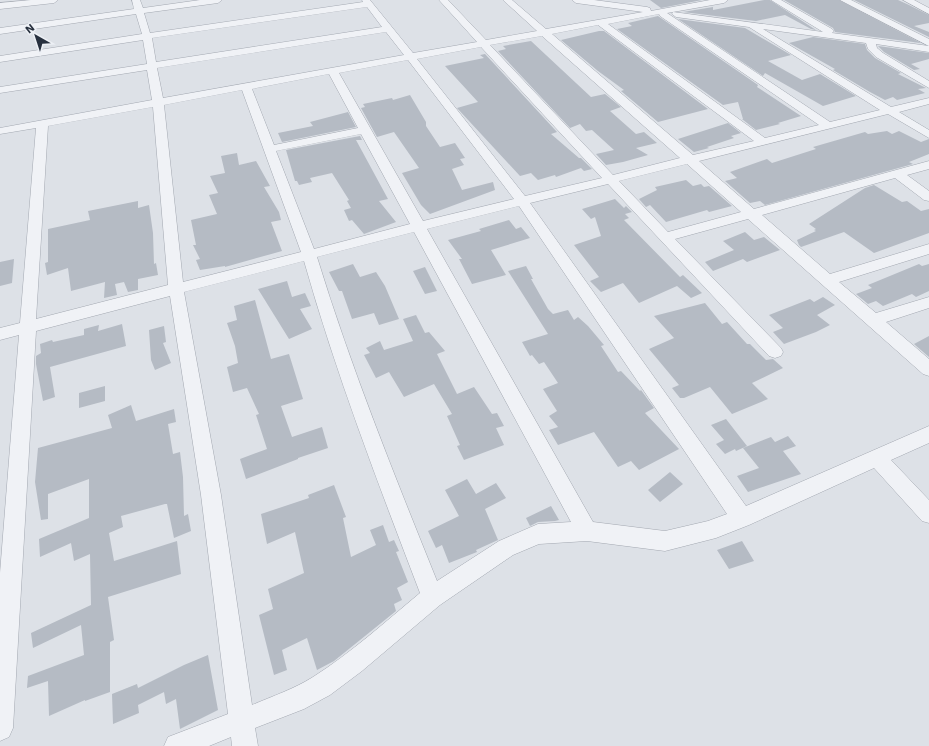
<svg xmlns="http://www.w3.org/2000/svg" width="929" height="746" viewBox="0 0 929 746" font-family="'Work Sans',sans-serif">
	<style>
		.building { fill: #b5bbc4 }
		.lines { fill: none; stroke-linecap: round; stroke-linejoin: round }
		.minor-casing { stroke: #a3a8b1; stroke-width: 1 }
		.minor { fill: #f0f2f6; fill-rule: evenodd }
	</style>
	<rect width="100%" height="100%" fill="#dde1e7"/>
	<path class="building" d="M650 0H702L661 8Z
		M764 0H770L816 30 811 29 785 15 756 21 683 12 713 7V10Z
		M784 0H839L921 43 835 32 833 28Z
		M854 0H898L909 5 929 15V23L914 26 929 32V37Z
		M658 16 758 85 757 87 801 116 778 123 780 124 756 130 742 119H743L738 102 723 105 617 29 632 26 628 23Z
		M678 19 745 28 791 55 768 61 802 80 820 74 856 96 823 106 765 73 763 76Z
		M599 31H604L708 109 658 122 621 91 624 90 598 71 561 40Z
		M813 37 865 44 867 50 875 58 901 73 898 74 926 88 918 89 925 93 897 100 893 97 885 100 870 92 833 70 835 69 789 43Z
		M531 41 591 97 605 94 621 107 610 111 636 134 644 132 657 143 636 148 648 155 623 162 606 165 596 154 614 150 592 130 586 131 580 124 570 128 498 51 506 49 503 46Z
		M878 46 929 53V59L911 64 920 69 914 70 884 52Z
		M485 54 557 132 551 134 579 158H581L592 169 584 171 581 168 556 177 555 175 538 180 531 173 520 176 457 108 478 102 445 66 484 58 480 55Z
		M410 95 426 122V126L440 147 455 143 465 158 460 159 464 165 452 169 462 190 493 182 495 190 430 214 421 205 402 173 419 168 394 132 377 137 361 108 365 107 363 104 392 98 393 100Z
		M348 112 356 127 282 142 278 133 313 126 310 122Z
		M728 123 741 133 731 136 734 138 707 147 709 148 694 152 678 139Z
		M887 131 892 134 899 131 921 142 929 139V154L909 162 913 164 765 205 760 201 750 203 725 181 737 178 730 172 767 159 772 163 816 149 813 147 865 132 868 134Z
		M360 136 362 140H356L388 199 379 201 396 222 364 234 352 220 349 221 344 210 351 208 347 201 349 200 332 173 310 178 312 182 299 185 297 181H295L286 150Z
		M237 153 239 165 256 161 270 186 264 187 279 212 281 220 271 222 282 251 225 267V266L200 270 196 260 200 259 193 245H196L191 220 217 214 209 195 218 193 210 176 225 173 221 156Z
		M686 180 693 186 701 184 704 187 709 186 732 206 709 212 707 210 666 222 650 205 646 207 639 199 657 190 655 187Z
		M874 185 902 202 907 201 921 211 929 209V233L874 253 844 232 801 247 799 245 797 240 816 231 814 230 816 229 809 224 865 188Z
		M615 199 624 208 626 206 632 212 625 214 629 218 624 220 680 277 683 275 702 293 691 298 677 286 639 303 623 283 601 292 590 281 599 277 574 245 601 236 595 217 591 219 582 209Z
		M138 201V208L149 205 153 233 154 264 156 263 158 275 138 279V290L128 292 124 282 115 284 117 295 104 298 105 282 71 291 68 268 47 275 45 263 48 262V229L90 220 88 211Z
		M509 220 516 229 521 227 530 238 491 250 506 275 472 284 459 259H462L448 240 481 231 479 229Z
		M745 232 754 240 764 237 780 250 747 262 743 259 713 271 705 262 734 250 723 241Z
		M14 259 12 283 0 286V262Z
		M353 264 360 277 376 272 385 286 399 319 379 325 374 313 352 319 342 291H339L329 272Z
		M919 264 922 266 929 264V291L916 297 912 294 883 306 876 301 868 304 856 294 872 288 868 285Z
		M526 266 533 279H531L548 309 553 314 568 310 574 320 578 317 588 326 604 345 601 346 618 372 621 371 640 391 641 390 654 408 645 413 679 449 639 470 631 461 618 467 594 432 558 445 549 430 558 427 549 416 557 411 543 389 558 383 544 362 539 364 532 355 530 356 522 342 548 334 508 271Z
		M425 267 437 291 425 294 413 271Z
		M287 281 292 297 305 293 311 306 300 309 312 329 289 339 258 289Z
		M823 297 835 305 817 315 830 325 816 332 784 344 773 332 783 328 769 315 810 299 814 302Z
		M255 300 271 359 289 354 303 399 281 406 292 437 322 427 328 448 298 458V459L246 479 240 459 267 449 256 415 259 414 247 388 233 392 227 367 238 363 235 346 227 323 237 320 234 306Z
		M705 303 722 324 727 322 747 344H750L766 360 773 359 783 368 752 383 768 399 732 414 710 387 684 398H680L672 388 679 385 649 349 674 338 654 316Z
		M416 315 425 333 429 332 445 351 437 354 457 394 474 387 492 414 497 413 504 426 496 428 504 445 464 460 457 446 460 445 447 416 452 414 434 384 404 397 389 372 376 378 364 355 370 353 366 348 380 341 384 350 413 341 403 319Z
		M122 324 126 346 50 367 55 397 43 401 36 364V356L41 353 40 344 52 340 53 342 84 335V329L99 325 98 331Z
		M164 326 166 342 163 343 171 363 155 370 151 360 149 330Z
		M929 336V357L914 344Z
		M105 386V401L79 408V393Z
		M131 405 136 421 174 409 176 422 168 424 173 454 180 452 183 477 184 516 188 514 191 531 174 538 167 504H165L121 516 123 527 109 533 114 561 177 541 181 574 108 597 114 640 110 642V692L85 701V700L49 716 48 681 27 688 28 676 84 655 81 625 33 648 31 633 91 605 90 554 74 561 71 543 40 557 39 539 89 518V479L48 494V519L41 520 35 482 38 448 112 428 108 415Z
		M726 419 747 446 736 451 735 449 725 454 716 444 724 440 711 425Z
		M788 436 796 446 783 451 801 474 748 492 737 476 759 468 743 448 771 437 775 442Z
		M670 472 683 484 660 502 648 490Z
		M467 479 476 494 496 483 506 498 485 509 498 540 476 550 477 552 449 563 442 545 436 548 428 531 459 516 445 490Z
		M334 485 346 517 343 518 351 557 376 545 370 530 383 525 389 542 394 540 399 551 396 552 408 582 397 588 402 600 394 604 396 611 334 661 317 670 307 638 282 650 287 670 274 675 259 615 273 609 268 589 304 573 295 532 267 544 261 514 309 498 308 495Z
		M551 506 559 520 555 521 538 522 530 526 526 518Z
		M742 541 754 561 729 569 717 550Z
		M208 655 218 710 180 729 176 699 166 704 164 692 138 705 139 713 113 724 112 694 137 684 138 688 184 665Z"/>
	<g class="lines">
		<g class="minor-casing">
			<path id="minor" d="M31 0H58L54 3 0 9V3Z
				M132 0H140L143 8 200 0H222L218 3 144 13 150 33 363 2 362 0H370L413 53 477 42 439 0H448L486 40 537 31 503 0H512L546 29 643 12 576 3 572 0H594L647 7 650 8 651 11 710 0H728L724 3 667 13 830 122 880 110 749 27 676 17 672 14 673 12 823 32 771 0H781L832 29 834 31 832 33 929 46V52L876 44 877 48 883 53 929 81V88L876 57 868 49 866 43 763 29 891 107 929 98V104L899 112 929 130V138L888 114 699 161 754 209 929 161V169L907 175 929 191V201L924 200 895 178 762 215 830 274 929 244V254L839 282 876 313 929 297V308L886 322 929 359V376L923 374 748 219 675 239 781 348 783 352 781 356 775 358 769 356 608 184 530 203 746 506 929 426V443L891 460 929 500V523L922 521 874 468 749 525 716 538 665 551 587 541 539 544 513 555 440 605 362 671 330 695 304 709 255 728 258 746H232L231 737 209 746H164L168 737 228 714 201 495 170 296 36 331 13 728 9 737 0 741V573L19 335 0 340V328L20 323 36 128 0 134V128L152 100 147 70 0 93V87L147 64 143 40 0 62V56L142 34 136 14 0 34V28L134 9ZM367 7 382 27 156 62 152 38ZM659 14 660 16 819 125 765 138 608 24ZM598 25 754 141 693 155 552 34ZM386 32 404 55 163 98 157 68ZM542 36 680 158 613 175 490 45ZM481 47 602 178 525 196 417 59ZM408 60 514 199 423 221 339 73ZM329 74 358 128 274 145 252 89ZM242 90 301 252 183 282 164 105ZM153 107 168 285 36 319 48 126ZM361 134 410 224 314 249 276 151ZM687 164 741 212 668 232 619 181ZM519 206 727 514 708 521 665 531 593 522 427 229ZM414 232 571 522 538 524 499 541 437 581C394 474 351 368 317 257ZM304 261C336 374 378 483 420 593 385 622 351 653 313 677 294 689 273 696 252 705L221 495 184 292Z
				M840 0H851L929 39V46Z
				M903 0H914L929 8V14Z"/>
		</g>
		<use href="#minor" class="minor"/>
	</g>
	<g transform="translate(36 36) rotate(321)" stroke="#edf0f5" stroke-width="3" paint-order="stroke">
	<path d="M0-3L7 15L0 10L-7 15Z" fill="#27303e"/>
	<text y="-6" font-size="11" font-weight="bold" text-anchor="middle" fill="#27303e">N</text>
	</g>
</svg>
